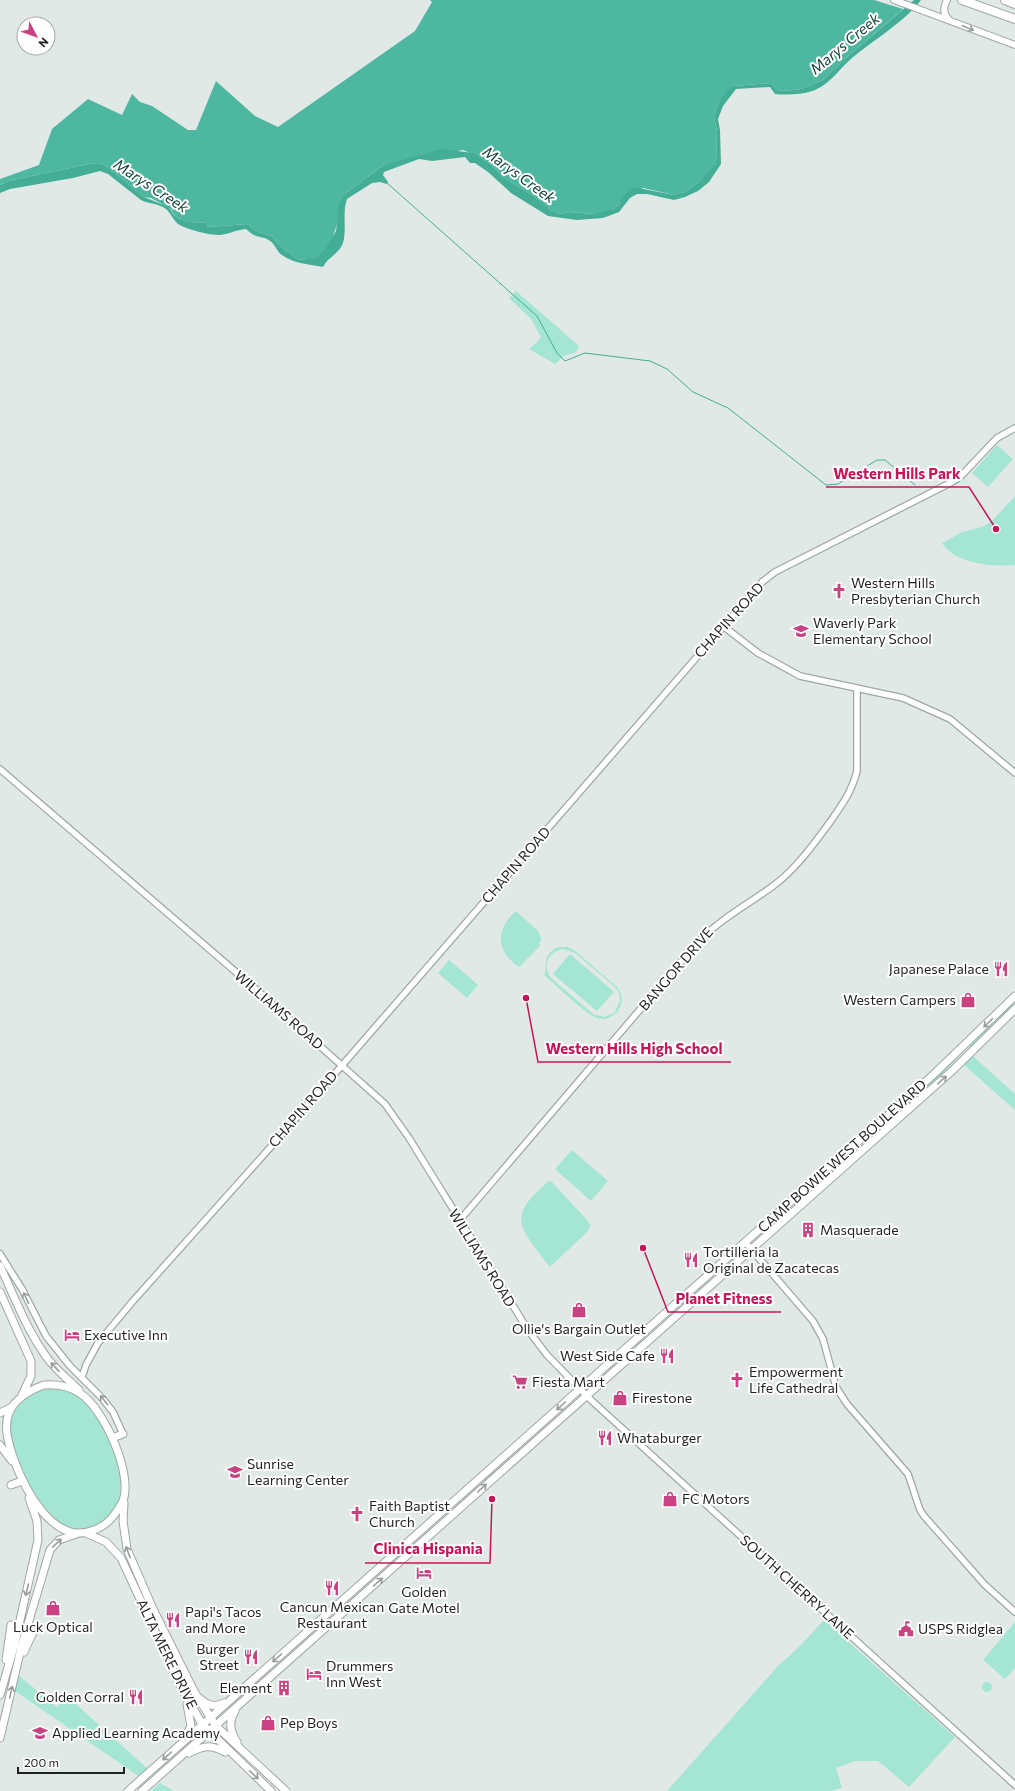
<svg xmlns="http://www.w3.org/2000/svg" width="1015" height="1791" viewBox="0 0 1015 1791" font-family="Commissioner,sans-serif">
	<style>
		.green { fill: #a4e5d3; fill-rule: evenodd }
		.forest { fill: #4eb79f }
		.water { fill: #43ae95 }
		.lines { fill: none; stroke-linecap: round; stroke-linejoin: round }
		.stream { stroke: #43ae95; stroke-width: 1 }
		.tertiary-casing { stroke: #9fa7a5; stroke-width: 8 }
		.secondary-casing { stroke: #9fa7a5; stroke-width: 8 }
		.primary-casing { stroke: #9fa7a5; stroke-width: 9 }
		.motorway-casing { stroke: #9fa7a5; stroke-width: 10 }
		.tertiary { stroke: #fff; stroke-width: 5.5 }
		.secondary { stroke: #fff; stroke-width: 6 }
		.primary { stroke: #fff; stroke-width: 7 }
		.motorway { stroke: #fff; stroke-width: 8 }
		.oneway { stroke: #9a9c9b }
		.labels { text-anchor: middle; stroke-width: 4; stroke-linejoin: round; paint-order: stroke }
		.poi-label { font-size: 14px; fill: #1f2221; stroke: #fff; text-anchor: start }
		.street-label { font-size: 14px; fill: #1f2221; stroke: #fff }
		.water-label { font-size: 15px; font-style: italic; fill: #124137; stroke: #fff }
		.leader { fill: none; stroke: #c2185b; stroke-width: 1.5 }
		.callout-dot { fill: #c2185b; stroke: #fff; stroke-width: 1.5 }
		.callout-label { font-size: 15px; text-anchor: middle; font-weight: bold; fill: #c2185b; stroke: #fff; stroke-width: 4; stroke-linejoin: round; paint-order: stroke }
	</style>
	<rect width="100%" height="100%" fill="#e1e9e7"/>
	<path class="green" d="M516 291 579 346 576 352 564 356 555 364 529 349 541 338 532 320 509 298Z
		M997 445 1013 459 988 487 972 473Z
		M1015 496V565C993 567 955 564 942 543L962 532 982 527 992 521Z
		M516 911 538 931 542 940 539 942 540 946 519 967C496 952 495 929 516 911Z
		M559 947H568L574 950 617 987C622 993 623 1000 620 1007 616 1016 606 1021 597 1018 585 1014 556 985 544 975 549 964 540 955 559 947ZM563 949 575 953 614 986 619 992 620 1001 614 1013 604 1017 593 1014 551 978C542 965 548 952 563 949Z
		M570 954 614 992 597 1011 553 974Z
		M449 960 478 985 467 998 438 973Z
		M1015 1000 1014 1006 971 1049 969 1046Z
		M961 1054 937 1080 896 1117 894 1115Z
		M973 1056 1015 1094V1110L964 1065Z
		M572 1150 608 1181 591 1201 555 1169Z
		M550 1180 588 1221 590 1226 587 1232 550 1267C519 1226 505 1218 550 1180Z
		M714 1274 680 1308 666 1320Z
		M53 1389C63 1390 74 1392 81 1398 101 1415 127 1472 121 1497 119 1505 111 1513 105 1519 90 1532 68 1532 53 1519 33 1503 1 1440 12 1416 16 1406 29 1395 38 1391 43 1389 49 1389 53 1389Z
		M824 1620 955 1737 909 1787 878 1761H855L836 1768 842 1788 831 1791H667L778 1666 800 1646Z
		M1015 1622V1668L1005 1679 983 1660Z
		M18 1675 57 1707 67 1696 148 1769 140 1777 15 1691Z
		M982 1687a5 5 0 1 1 10 0a5 5 0 1 1-10 0Z
		M160 1783 174 1791H151Z"/>
	<path class="forest" d="M430 0H874L903 9 847 57 823 80 801 89 784 91 777 90 771 83 734 86 719 101 714 117 717 131 716 163 708 173 699 182 685 192 674 195 643 188 620 203 614 209 605 213 593 214 570 212 561 214 550 210 543 202 501 176 493 166 479 157 463 150 384 165 343 195C340 211 334 253 315 258 310 260 304 259 299 260L280 246 272 236 256 231 247 224 208 227 206 222C194 224 175 222 171 209L151 198 144 197 106 166 99 163 89 164 8 181 0 185V179L39 165 52 129 88 99 122 115 132 94 140 102 152 106 188 130H196L216 81 255 116 278 127 415 31 432 2Z"/>
	<path class="water" d="M914 0H921C908 19 871 42 852 58 839 69 829 86 812 91 801 95 786 95 775 94L770 87 736 89 723 106 718 119 720 130 721 164 709 182 698 191 685 197 674 200 647 194H637L630 198 619 212 603 218 577 220 548 216 511 193 488 172 475 163H470L465 157 432 161 419 159 384 172 383 175 388 182 387 184 380 182 372 183 347 199C342 213 347 229 343 243 339 254 328 257 323 267 309 264 294 264 282 255 277 252 275 244 270 241 262 235 257 240 246 229 236 230 229 234 220 235 208 235 188 230 178 224 173 220 171 213 166 209 158 203 148 204 141 200L108 174 100 171 73 178 10 189 0 193V185L8 181 89 164 99 163 106 166 144 197 169 207C171 210 172 213 174 215 181 222 197 224 206 222L208 227 247 224 256 231 272 236 280 246 299 260 315 258 324 251 336 231 339 204 343 195 384 165 442 149 473 153 493 166 501 176 543 202 550 210 561 214 570 212 593 214 614 209 620 203 621 198 633 187 674 195 685 192 699 182 716 163 717 131 714 117 719 101 728 90 734 86 771 83 777 90 784 91 801 89 823 80 847 57Z"/>
	<g class="lines">
		<path class="stream" d="M387 183 537 316 557 353 565 361 585 353 650 361 667 369 693 392 728 408 826 485 838 484 877 460H885L915 485"/>
		<g class="tertiary-casing">
			<path id="tertiary" d="M723 626 758 653 800 676 903 698 950 719 1015 773
				M0 769 258 991 385 1104 409 1138 528 1330 547 1355 592 1401 1015 1785
				M459 1221 697 943C720 919 747 905 773 886 796 869 813 845 830 822 842 805 852 791 857 771V688
				M745 1242 813 1321 823 1339 836 1387 847 1404 908 1474 920 1510 924 1516 985 1585 1015 1612
				M0 1254 22 1289 46 1336 70 1366 102 1398 113 1412 123 1434
				M82 1377 86 1365 98 1343 133 1301 285 1131 762 582 775 572 952 482 960 477 997 438 1015 428"/>
		</g>
		<g class="secondary-casing">
			<path id="secondary" d="M894 0 1015 45
				M947 0C943 8 943 13 949 20"/>
		</g>
		<g class="primary-casing">
			<path id="primary" d="M0 1266C15 1298 27 1331 48 1359 57 1371 69 1380 79 1390
				M0 1292 31 1361V1376L22 1395
				M44 1385C57 1384 70 1386 81 1394 104 1409 135 1477 122 1503 115 1515 108 1525 94 1530 53 1547 24 1488 13 1457 9 1444 3 1427 9 1413 15 1398 30 1390 44 1385Z
				M0 1413 12 1407
				M112 1438 123 1434
				M0 1445 12 1461
				M11 1485 22 1481
				M124 1503 123 1521 127 1549 153 1609 195 1693 216 1726 286 1791
				M86 1533 106 1542 121 1558 181 1687 202 1724 271 1791
				M24 1652 34 1630
				M6 1660 11 1625
				M0 1695 14 1647 38 1540 37 1521 29 1498
				M199 1698C207 1705 214 1708 224 1703
				M235 1711C228 1722 230 1732 237 1742
				M186 1736 191 1726 187 1704
				M0 1738 22 1644 50 1550 59 1540 79 1533
				M189 1753C203 1746 210 1744 225 1752
				M128 1791 934 1074 1015 996
				M142 1791 953 1070 1015 1009"/>
		</g>
		<g class="motorway-casing">
			<path id="motorway" d="M962 0 1015 19
				M1005 0 1015 4"/>
		</g>
		<use href="#tertiary" class="tertiary"/>
		<use href="#secondary" class="secondary"/>
		<use href="#primary" class="primary"/>
		<use href="#motorway" class="motorway"/>
	</g>
	<defs><path id="oneway-shaft" d="M-6 0H5M1.5-3L5.5 0L1.5 3" fill="none" stroke-width="1.6" stroke-linecap="round" stroke-linejoin="round"/></defs>
	<g class="oneway">
		<use href="#oneway-shaft" transform="translate(968 28) rotate(23)"/>
		<use href="#oneway-shaft" transform="translate(988 1023) rotate(136)"/>
		<use href="#oneway-shaft" transform="translate(942 1080) rotate(-42)"/>
		<use href="#oneway-shaft" transform="translate(26 1298) rotate(-115)"/>
		<use href="#oneway-shaft" transform="translate(55 1367) rotate(-133)"/>
		<use href="#oneway-shaft" transform="translate(104 1400) rotate(-128)"/>
		<use href="#oneway-shaft" transform="translate(561 1406) rotate(138)"/>
		<use href="#oneway-shaft" transform="translate(482 1488) rotate(-42)"/>
		<use href="#oneway-shaft" transform="translate(57 1543) rotate(-43)"/>
		<use href="#oneway-shaft" transform="translate(128 1552) rotate(-111)"/>
		<use href="#oneway-shaft" transform="translate(378 1582) rotate(-42)"/>
		<use href="#oneway-shaft" transform="translate(27 1590) rotate(104)"/>
		<use href="#oneway-shaft" transform="translate(277 1658) rotate(138)"/>
		<use href="#oneway-shaft" transform="translate(11 1692) rotate(-77)"/>
		<use href="#oneway-shaft" transform="translate(167 1756) rotate(138)"/>
		<use href="#oneway-shaft" transform="translate(254 1775) rotate(43)"/>
	</g>
	<defs>
		<g id="church-bare" transform="scale(1.2)"><path d="M-1.2-6h2.4v3.5h3.3v2.4h-3.3V6h-2.4V-.1h-3.3v-2.4h3.3Z" fill="#c94281" stroke="#fff" stroke-width="2.5" paint-order="stroke"/></g>
		<g id="school-bare" transform="scale(1.2)"><path d="M0-5L7-2L0 1L-7-2ZM-4 1L0 2.5L4 1V4Q0 6-4 4Z" fill="#c94281" stroke="#fff" stroke-width="2.5" paint-order="stroke"/></g>
		<g id="restaurant-bare" transform="scale(1.2)"><path d="M-5-6h1v4h1v-4h1v4h1v-4h1v5L-1.5 .5V6h-2V.5L-5-1ZM5-6V6H3V1.5H1.5Q1.5-4 5-6Z" fill="#c94281" stroke="#fff" stroke-width="2.5" paint-order="stroke"/></g>
		<g id="shop-bare" transform="scale(1.2)"><path d="M-5-2.5h2.3a2.7 3.5 0 0 1 5.4 0H5L5.5 6h-11ZM-1.5-2.5h3a1.5 2.3 0 0 0-3 0Z" fill="#c94281" stroke="#fff" stroke-width="2.5" paint-order="stroke"/></g>
		<g id="building-bare" transform="scale(1.2)"><path d="M-4-6H4V6H1V3H-1V6H-4ZM-2.5-4.3h1.7v1.8h-1.7ZM.8-4.3h1.7v1.8H.8ZM-2.5-1h1.7V.8h-1.7ZM.8-1h1.7V.8H.8Z" fill="#c94281" stroke="#fff" stroke-width="2.5" paint-order="stroke"/></g>
		<g id="hotel-bare" transform="scale(1.2)"><path d="M-6-4.5h1.5V1H6V5H4.5V3h-9V5H-6ZM-4 0a1.8 1.8 0 1 1 3.6 0ZM.5 0V-2.5h3Q6-2.5 6 0Z" fill="#c94281" stroke="#fff" stroke-width="2.5" paint-order="stroke"/></g>
		<g id="supermarket-bare" transform="scale(1.2)"><path d="M-6-5.5h2.5l.6 2H6L4.5 2H-2.5L-4.4-4H-6ZM-1.5 3.2a1.3 1.3 0 1 0 .1 0ZM3 3.2a1.3 1.3 0 1 0 .1 0Z" fill="#c94281" stroke="#fff" stroke-width="2.5" paint-order="stroke"/></g>
		<g id="civic-bare" transform="scale(1.2)"><path d="M-.6-6.5H3V-4.5H.6V-3L4-1V1h2V6H-6V1h2V-1L-.6-3ZM-1.2 2.5V6h2.4V2.5Z" fill="#c94281" stroke="#fff" stroke-width="2.5" paint-order="stroke"/></g>
	</defs>
	<g fill-rule="evenodd">
		<use href="#church-bare" x="839" y="591"/>
		<use href="#school-bare" x="801" y="631"/>
		<use href="#restaurant-bare" x="1001" y="969"/>
		<use href="#shop-bare" x="968" y="1000"/>
		<use href="#building-bare" x="808" y="1230"/>
		<use href="#restaurant-bare" x="691" y="1260"/>
		<use href="#shop-bare" x="579" y="1310"/>
		<use href="#hotel-bare" x="72" y="1335"/>
		<use href="#restaurant-bare" x="667" y="1356"/>
		<use href="#church-bare" x="737" y="1380"/>
		<use href="#supermarket-bare" x="520" y="1382"/>
		<use href="#shop-bare" x="620" y="1398"/>
		<use href="#restaurant-bare" x="605" y="1438"/>
		<use href="#school-bare" x="235" y="1472"/>
		<use href="#shop-bare" x="670" y="1499"/>
		<use href="#church-bare" x="357" y="1514"/>
		<use href="#hotel-bare" x="424" y="1573"/>
		<use href="#restaurant-bare" x="332" y="1588"/>
		<use href="#shop-bare" x="53" y="1608"/>
		<use href="#restaurant-bare" x="173" y="1620"/>
		<use href="#civic-bare" x="906" y="1629"/>
		<use href="#restaurant-bare" x="251" y="1657"/>
		<use href="#hotel-bare" x="314" y="1674"/>
		<use href="#building-bare" x="284" y="1688"/>
		<use href="#restaurant-bare" x="136" y="1697"/>
		<use href="#shop-bare" x="268" y="1723"/>
		<use href="#school-bare" x="40" y="1733"/>
	</g>
	<g class="labels">
		<g class="poi-label">
			<text x="851" y="588">Western Hills<tspan x="851" dy="16">Presbyterian Church</tspan></text>
			<text x="813" y="628">Waverly Park<tspan x="813" dy="16">Elementary School</tspan></text>
			<text x="989" y="974" text-anchor="end">Japanese Palace</text>
			<text x="956" y="1005" text-anchor="end">Western Campers</text>
			<text x="820" y="1235">Masquerade</text>
			<text x="703" y="1257">Tortilleria la<tspan x="703" dy="16">Original de Zacatecas</tspan></text>
			<text x="579" y="1334" text-anchor="middle">Ollie's Bargain Outlet</text>
			<text x="84" y="1340">Executive Inn</text>
			<text x="655" y="1361" text-anchor="end">West Side Cafe</text>
			<text x="749" y="1377">Empowerment<tspan x="749" dy="16">Life Cathedral</tspan></text>
			<text x="532" y="1387">Fiesta Mart</text>
			<text x="632" y="1403">Firestone</text>
			<text x="617" y="1443">Whataburger</text>
			<text x="247" y="1469">Sunrise<tspan x="247" dy="16">Learning Center</tspan></text>
			<text x="682" y="1504">FC Motors</text>
			<text x="369" y="1511">Faith Baptist<tspan x="369" dy="16">Church</tspan></text>
			<text x="424" y="1597" text-anchor="middle">Golden<tspan x="424" dy="16">Gate Motel</tspan></text>
			<text x="332" y="1612" text-anchor="middle">Cancun Mexican<tspan x="332" dy="16">Restaurant</tspan></text>
			<text x="185" y="1617">Papi's Tacos<tspan x="185" dy="16">and More</tspan></text>
			<text x="53" y="1632" text-anchor="middle">Luck Optical</text>
			<text x="918" y="1634">USPS Ridglea</text>
			<text x="239" y="1654" text-anchor="end">Burger<tspan x="239" dy="16">Street</tspan></text>
			<text x="326" y="1671">Drummers<tspan x="326" dy="16">Inn West</tspan></text>
			<text x="272" y="1693" text-anchor="end">Element</text>
			<text x="124" y="1702" text-anchor="end">Golden Corral</text>
			<text x="280" y="1728">Pep Boys</text>
			<text x="52" y="1738">Applied Learning Academy</text>
		</g>
		<g class="street-label">
			<text transform="translate(729 620) rotate(-48)" y="5">CHAPIN ROAD</text>
			<text transform="translate(516 865) rotate(-49)" y="5">CHAPIN ROAD</text>
			<text transform="translate(676 969) rotate(-49)" y="5">BANGOR DRIVE</text>
			<text transform="translate(279 1010) rotate(41)" y="5">WILLIAMS ROAD</text>
			<text transform="translate(303 1109) rotate(-49)" y="5">CHAPIN ROAD</text>
			<text transform="translate(842 1156) rotate(-42)" y="5">CAMP BOWIE WEST BOULEVARD</text>
			<text transform="translate(482 1258) rotate(58)" y="5">WILLIAMS ROAD</text>
			<text transform="translate(797 1587) rotate(42)" y="5">SOUTH CHERRY LANE</text>
			<text transform="translate(167 1654) rotate(64)" y="5">ALTA MERE DRIVE</text>
		</g>
		<g class="water-label">
			<text transform="translate(845 44) rotate(-40)" y="5">Marys Creek</text>
			<text transform="translate(519 175) rotate(36)" y="5">Marys Creek</text>
			<text transform="translate(151 186) rotate(33)" y="5">Marys Creek</text>
		</g>
	</g>
	<path class="leader" d="M996 529L969 487H826M526 998L538 1062H731M643 1248L668 1312H781M492 1499L490 1563H365"/>
	<g class="callout-dot">
		<circle cx="996" cy="529" r="4"/>
		<circle cx="526" cy="998" r="4"/>
		<circle cx="643" cy="1248" r="4"/>
		<circle cx="492" cy="1499" r="4"/>
	</g>
	<g class="callout-label">
		<text x="897" y="479">Western Hills Park</text>
		<text x="634" y="1054">Western Hills High School</text>
		<text x="724" y="1304">Planet Fitness</text>
		<text x="428" y="1554">Clinica Hispania</text>
	</g>
	<g transform="translate(36 36) rotate(131)"><circle r="19" fill="#ffffff" stroke="#a5a7a6"/>
	<path d="M0-3L7 15L0 10L-7 15Z" fill="#c94281"/>
	<text y="-6" font-size="11" font-weight="bold" text-anchor="middle" fill="#1f2221">N</text>
	</g>
	<path d="M18 1767v6h106v-6" fill="none" stroke="#1f2221" stroke-width="2"/>
	<text x="24" y="1767" font-size="12" fill="#1f2221" stroke="#ffffff" stroke-width="3" paint-order="stroke">200 m</text>
</svg>
